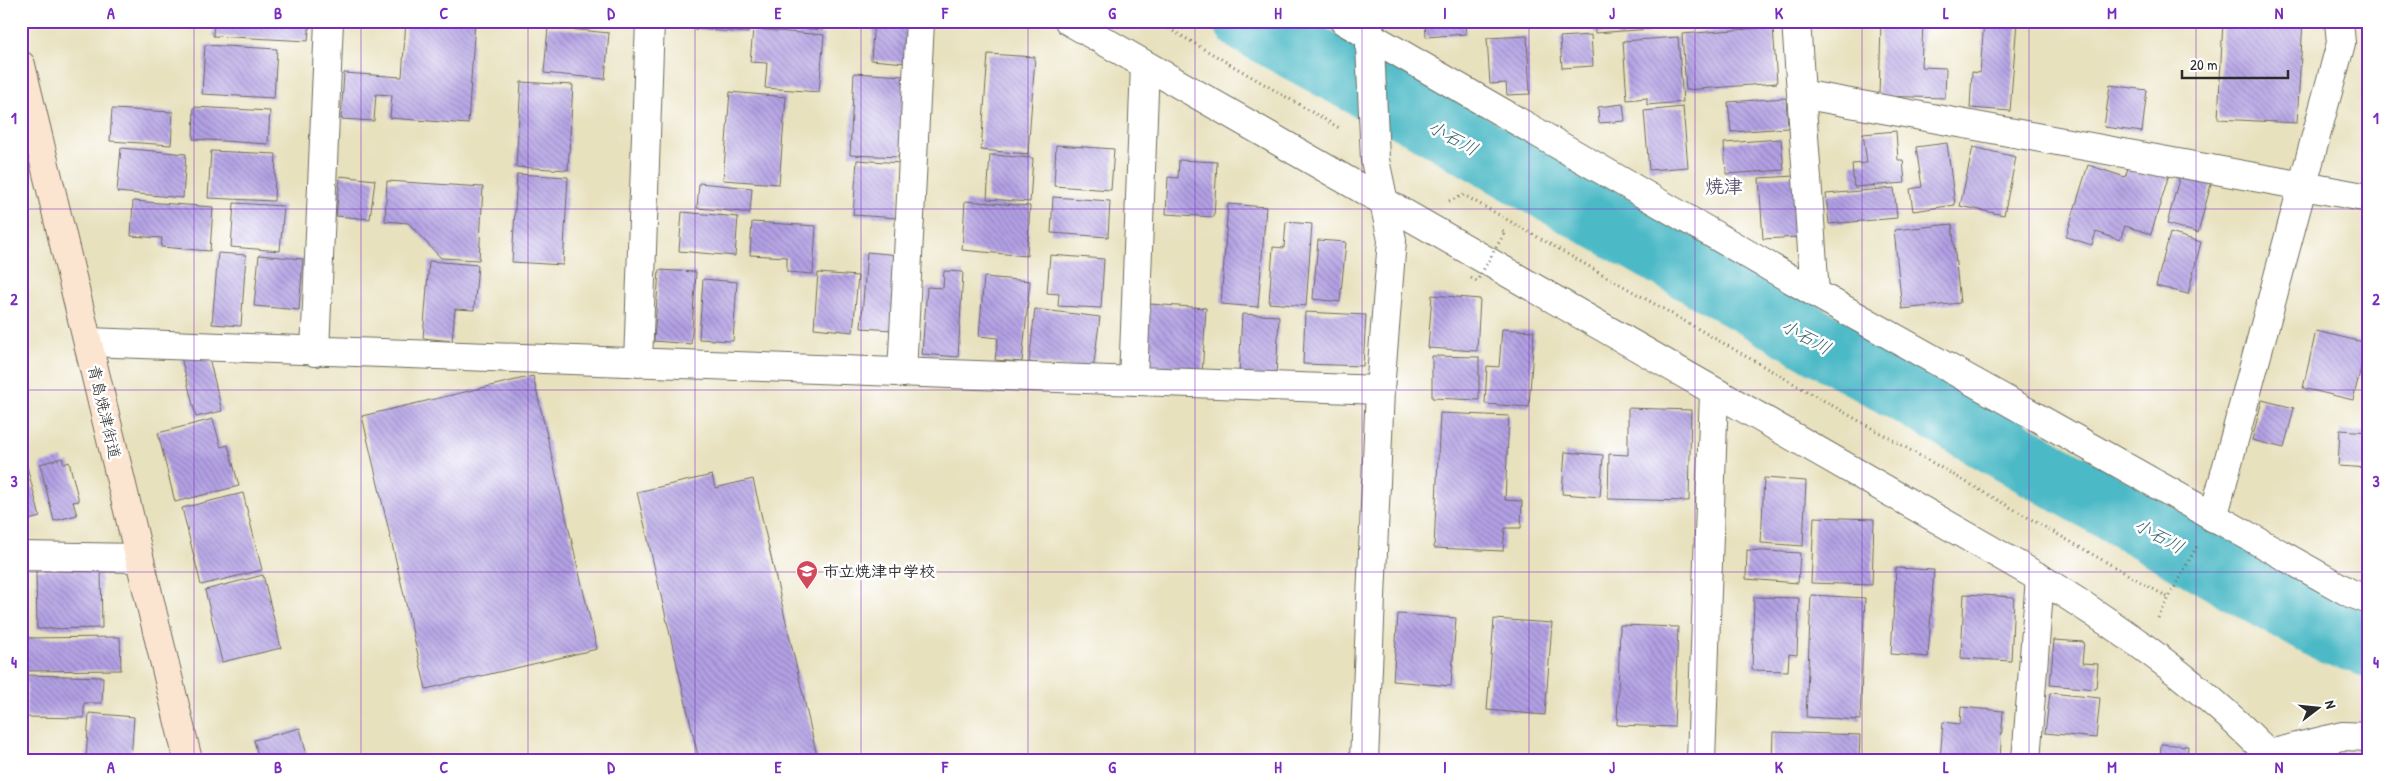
<svg xmlns="http://www.w3.org/2000/svg" width="2390" height="781" viewBox="0 0 2390 781" font-family="'Patrick Hand','Klee One',sans-serif">
	<style>
		.lines { fill: none; stroke-linecap: round; stroke-linejoin: round }
		.river { stroke: #4cb9c6; stroke-width: 64 }
		.building { fill: url(#building-back-hatch) }
		.minor-casing { stroke: #6d6b5e; stroke-width: 30 }
		.tertiary-casing { stroke: #6d6b5e; stroke-width: 30 }
		.secondary-casing { stroke: #6d6b5e; stroke-width: 30 }
		.path { stroke: #6d6b5e; stroke-width: 3; stroke-dasharray: 1 4; stroke-linecap: butt }
		.minor { stroke: #fff; stroke-width: 28 }
		.tertiary { stroke: #fff; stroke-width: 28 }
		.secondary { stroke: #fce5d0; stroke-width: 28 }
		.path-bridge { stroke: #6d6b5e; stroke-width: 3; stroke-dasharray: 1 4; stroke-linecap: butt }
		.grid { fill: none; stroke: #7b2cbf; stroke-width: 1; stroke-opacity: 0.55 }
		.labels { text-anchor: middle; stroke-width: 5; stroke-linejoin: round; paint-order: stroke }
		.street-label { font-size: 16px; fill: #2b2b2b; stroke: #fff }
		.poi-label { font-size: 16px; font-weight: bold; fill: #2b2b2b; stroke: #fff; text-anchor: start }
		.water-label { font-size: 18px; font-style: italic; fill: #386469; stroke: #fff }
		.quarter-label { font-size: 19px; font-weight: bold; fill: #5a546c; stroke: #fff }
		.neatline { fill: none; stroke: #7b2cbf; stroke-width: 2 }
		.grid-label { font-size: 16px; text-anchor: middle; font-weight: bold; fill: #7b2cbf }
	</style>
	<defs>
		<pattern id="building-back-hatch" width="6" height="6" patternUnits="userSpaceOnUse" patternTransform="scale(1.25)"><rect width="6" height="6" fill="#b2a0e4"/><path d="M-1 5l2 2M0 0l6 6M5-1l2 2" fill="none" stroke="#9183b9"/></pattern>
	</defs>
	<rect width="100%" height="100%" fill="#fff"/>
	<filter id="ink" filterUnits="userSpaceOnUse"><feTurbulence type="fractalNoise" baseFrequency=".02" numOctaves="2"/><feDisplacementMap in="SourceGraphic" scale="10" xChannelSelector="R" yChannelSelector="G"/><feConvolveMatrix kernelMatrix="1 2 1 2 8 2 1 2 1" color-interpolation-filters="sRGB"/></filter>
	<filter id="wash" filterUnits="userSpaceOnUse"><feTurbulence type="fractalNoise" baseFrequency=".0096" numOctaves="4" result="noise"/><feDisplacementMap in="SourceGraphic" scale="20" xChannelSelector="R" yChannelSelector="G"/><feGaussianBlur stdDeviation="1.12" result="paint"/><feColorMatrix in="noise" values="0 0 0 0 0 0 0 0 0 0 0 0 0 0 0 0 0 1.4 0 .05"/><feComposite in="paint" operator="in"/></filter>
	<g filter="url(#wash)">
		<rect width="100%" height="100%" fill="#e8e1be"/>
		<g class="lines">
			<path class="river" d="M1246 21 1431 122 2329 632 2369 645"/>
		</g>
		<g id="blocks">
			<path class="building" d="M214 21H310L308 41 213 36Z
				M406 21H475L468 124 390 118 392 95 376 94 374 121 341 119 344 73 402 77Z
				M694 21H749L748 33 694 29Z
				M753 21H825L824 30 753 25Z
				M874 21H909L906 63 871 60Z
				M1425 21H1465L1466 34 1426 37Z
				M1533 21H1574V23L1534 26Z
				M1594 21H1651V29L1595 33Z
				M1984 21H2017L2010 111 1970 108 1972 72 1980 73Z
				M2223 21H2303L2297 123 2218 119Z
				M1881 23 1923 24 1921 67 1946 68 1945 98 1879 96Z
				M548 27 609 33 605 79 544 73Z
				M1773 27 1777 83 1686 90 1682 34Z
				M753 29 824 35 819 92 765 88 767 63 750 62Z
				M1591 35 1593 66 1562 68 1560 37Z
				M1527 36 1530 94 1507 95 1506 83 1490 84 1487 38Z
				M1678 37 1683 102 1647 105V98L1627 100 1623 41Z
				M205 45 277 49 274 98 202 94Z
				M988 54 1035 57 1028 154 981 150Z
				M854 73 905 76 902 157 850 155Z
				M521 82 573 85 568 170 516 167Z
				M2110 85 2147 90 2142 132 2104 127Z
				M730 92 786 97 779 184 723 180Z
				M1786 98 1788 128 1731 132 1728 102Z
				M1623 104 1625 121 1599 123 1598 107Z
				M194 107 270 111 268 144 193 139Z
				M1683 107 1688 167 1649 170 1644 111Z
				M112 109 173 112 171 145 110 141Z
				M1896 131 1898 160H1903L1905 183 1854 187 1852 164 1867 163 1863 134Z
				M1781 139 1784 170 1726 174 1724 143Z
				M1947 143 1955 205 1913 211 1910 189 1922 187 1916 147Z
				M1056 145 1114 149 1111 190 1054 186Z
				M1973 147 2016 157 2004 215 1960 206Z
				M121 148 186 154 183 198 117 192Z
				M211 151 276 154 274 201 208 198Z
				M990 155 1033 158 1030 202 987 199Z
				M2131 159 2170 171 2151 234 2125 226 2120 240 2096 232 2092 245 2066 237 2088 165 2125 177Z
				M857 160 901 163 897 218 853 215Z
				M1179 160 1217 162 1214 217 1166 214 1168 177 1178 178Z
				M517 174 568 177 563 265 512 262Z
				M2180 175 2211 184 2198 233 2167 224Z
				M340 176 375 180 370 219 336 216Z
				M1795 176 1799 237 1763 239 1759 178Z
				M387 181 483 187 479 260 441 258 408 223 385 221Z
				M699 183 752 188 750 213 697 208Z
				M1894 188 1897 218 1829 224 1826 194Z
				M1053 197 1110 201 1108 237 1051 233Z
				M133 201 213 207 210 251 161 247 162 238 131 236Z
				M965 201 1030 206 1027 256 962 250Z
				M234 203 284 206 280 251 231 247Z
				M1228 204 1266 207 1258 307 1221 304Z
				M682 212 738 217 735 256 679 251Z
				M752 222 816 226 813 274 787 272V257L750 255Z
				M1286 222 1312 224 1306 306 1269 303 1273 247 1284 248Z
				M1952 224 1960 303 1902 309 1894 230Z
				M2170 233 2201 242 2188 294 2156 286Z
				M1318 240 1346 242 1340 302 1313 299Z
				M867 252 899 255 893 330 861 328Z
				M218 253 246 255 241 326 212 324Z
				M259 255 303 259 299 310 254 306Z
				M1050 255 1104 259 1101 308 1058 306 1059 294 1047 293Z
				M429 261 478 265 474 310 455 309 452 341 423 338Z
				M659 270 696 272 691 344 654 341Z
				M944 271 963 272 958 357 922 354 927 287 943 288Z
				M818 273 858 276 853 332 814 328Z
				M984 277 1030 281 1022 362 995 360 998 338 979 336Z
				M703 279 737 282 733 341 699 339Z
				M1432 295 1480 299 1477 351 1428 348Z
				M1149 304 1206 308 1202 375 1145 371Z
				M1035 309 1100 317 1093 370 1029 362Z
				M1305 312 1366 315 1363 366 1303 364Z
				M1242 314 1279 316 1276 377 1239 375Z
				M1502 329 1534 331 1529 407 1485 404 1487 366 1499 367Z
				M2316 331 2367 343 2353 400 2303 388Z
				M180 353 208 354 222 411 196 417Z
				M1432 356 1479 357V400L1432 398Z
				M533 376 597 649 426 689 362 416Z
				M2262 400 2294 408 2284 448 2252 440Z
				M1628 408 1691 410 1689 501 1608 499 1609 454 1628 455Z
				M1440 413 1509 416 1505 500 1522 501 1521 528H1505L1503 551 1434 548Z
				M213 419 221 447 228 445 239 486 175 502 158 433Z
				M2340 430 2369 432V468L2338 466Z
				M1565 452 1603 455 1600 497 1562 494Z
				M62 458 64 464 69 462 79 501 73 502 77 515 54 521 40 464Z
				M21 459H25L40 517 21 522Z
				M712 475 715 488 753 479 818 760H699L637 492Z
				M1764 478 1806 481 1803 546 1761 543Z
				M243 493 262 570 201 585 182 508Z
				M1814 517 1874 519 1872 585 1811 583Z
				M1747 550 1800 553 1798 583 1746 579Z
				M1896 568 1934 570 1928 657 1891 654Z
				M101 569 102 628 37 629 36 570Z
				M263 575 281 648 222 662 205 590Z
				M1964 594 2014 597 2011 661 1961 658Z
				M1811 595 1865 598 1860 720 1806 717Z
				M1754 597 1799 598 1797 655 1789 654 1788 671 1752 670Z
				M1398 614 1456 618 1451 686 1393 681Z
				M1494 619 1552 623 1545 715 1487 710Z
				M1620 625 1678 627 1674 727 1617 725Z
				M120 637 121 670 26 671V638Z
				M2054 640 2084 642 2082 663 2098 664 2096 689 2050 685Z
				M27 675 103 677 102 703H84V718L26 717Z
				M2050 693 2100 698 2096 738 2045 733Z
				M1961 707 2003 711 2000 760H1940L1943 722 1960 724Z
				M89 713 134 717 131 760H86Z
				M300 728 308 760H259L254 740Z
				M1773 732 1860 735 1859 760H1772Z
				M2161 744 2188 746 2187 760H2160Z
				M1401 756 1429 758V760H1401Z"/>
		</g>
	</g>
	<g filter="url(#ink)">
		<use href="#blocks" fill-opacity="0" stroke="#6d6b5e" stroke-width="1"/>
		<g class="lines">
			<g class="minor-casing">
				<path id="minor" d="M1344 21 1815 293 2350 593 2369 600
					M1796 21 1815 293
					M1801 94 2369 198
					M88 342 1380 390
					M315 352 329 21
					M638 363 650 21
					M902 373 920 21
					M1133 381 1145 65
					M2213 518 2341 43 2339 21
					M21 556 139 558
					M2269 754 2342 736 2369 737
					M1364 760 1380 390 1392 240 1375 160 1369 21
					M1701 760 1714 393
					M2026 760 2040 578"/>
			</g>
			<g class="tertiary-casing">
				<path id="tertiary" d="M1069 21 2040 578C2125 631 2205 687 2274 760"/>
			</g>
			<g class="secondary-casing">
				<path id="secondary" d="M21 65 188 760"/>
			</g>
			<path class="path" d="M1156 21 1341 129
				M1449 201 1464 195 2169 598
				M2158 618 2198 544"/>
			<use href="#minor" class="minor"/>
			<use href="#tertiary" class="tertiary"/>
			<use href="#secondary" class="secondary"/>
			<path class="path-bridge" d="M1471 278 1477 281 1505 232 1500 229"/>
		</g>
	</g>
	<path class="grid" d="M194 21V760M361 21V760M528 21V760M695 21V760M861 21V760M1028 21V760M1195 21V760M1362 21V760M1529 21V760M1695 21V760M1862 21V760M2029 21V760M2196 21V760M21 209H2369M21 390H2369M21 572H2369"/>
	<defs>
		<g id="school-pin" transform="scale(1.125)"><path d="M0 17L-7.5 6A9.5 9.5 0 1 1 7.5 6Z" fill="#d1495b" stroke="#fff"/><path d="M0-5L7-2L0 1L-7-2ZM-4 1L0 2.5L4 1V4Q0 6-4 4Z" fill="#fff"/></g>
	</defs>
	<g fill-rule="evenodd">
		<use href="#school-pin" x="807" y="571"/>
	</g>
	<g class="labels">
		<g class="street-label">
			<text transform="translate(105 412) rotate(77)" y="6">青島焼津街道</text>
		</g>
		<g class="poi-label">
			<text x="823" y="577">市立焼津中学校</text>
		</g>
		<g class="water-label">
			<text transform="translate(1453 138) rotate(29)" y="6">小石川</text>
			<text transform="translate(1806 337) rotate(29)" y="6">小石川</text>
			<text transform="translate(2159 536) rotate(29)" y="6">小石川</text>
		</g>
		<g class="quarter-label">
			<text x="1724" y="193">焼津</text>
		</g>
	</g>
	<rect width="2390" height="781" fill="none" stroke="#fff" stroke-width="55"/>
	<g transform="translate(2318 708) rotate(74)" stroke="#ffffff" stroke-width="4" paint-order="stroke">
	<path d="M0-4L9 19L0 12L-9 19Z" fill="#2b2b2b"/>
	<text y="-8" font-size="14" font-weight="bold" text-anchor="middle" fill="#2b2b2b">N</text>
	</g>
	<path d="M2182 70v8h106v-8" fill="none" stroke="#2b2b2b" stroke-width="2.5"/>
	<text x="2190" y="70" font-size="15" fill="#2b2b2b" stroke="#ffffff" stroke-width="4" paint-order="stroke">20 m</text>
	<rect x="28" y="28" width="2334" height="726" class="neatline"/>
	<g class="grid-label">
		<text x="111" y="19">A</text>
		<text x="278" y="19">B</text>
		<text x="444" y="19">C</text>
		<text x="611" y="19">D</text>
		<text x="778" y="19">E</text>
		<text x="945" y="19">F</text>
		<text x="1112" y="19">G</text>
		<text x="1278" y="19">H</text>
		<text x="1445" y="19">I</text>
		<text x="1612" y="19">J</text>
		<text x="1779" y="19">K</text>
		<text x="1946" y="19">L</text>
		<text x="2112" y="19">M</text>
		<text x="2279" y="19">N</text>
		<text x="14" y="124">1</text>
		<text x="2376" y="124">1</text>
		<text x="14" y="305">2</text>
		<text x="2376" y="305">2</text>
		<text x="14" y="487">3</text>
		<text x="2376" y="487">3</text>
		<text x="14" y="668">4</text>
		<text x="2376" y="668">4</text>
		<text x="111" y="773">A</text>
		<text x="278" y="773">B</text>
		<text x="444" y="773">C</text>
		<text x="611" y="773">D</text>
		<text x="778" y="773">E</text>
		<text x="945" y="773">F</text>
		<text x="1112" y="773">G</text>
		<text x="1278" y="773">H</text>
		<text x="1445" y="773">I</text>
		<text x="1612" y="773">J</text>
		<text x="1779" y="773">K</text>
		<text x="1946" y="773">L</text>
		<text x="2112" y="773">M</text>
		<text x="2279" y="773">N</text>
	</g>
</svg>
